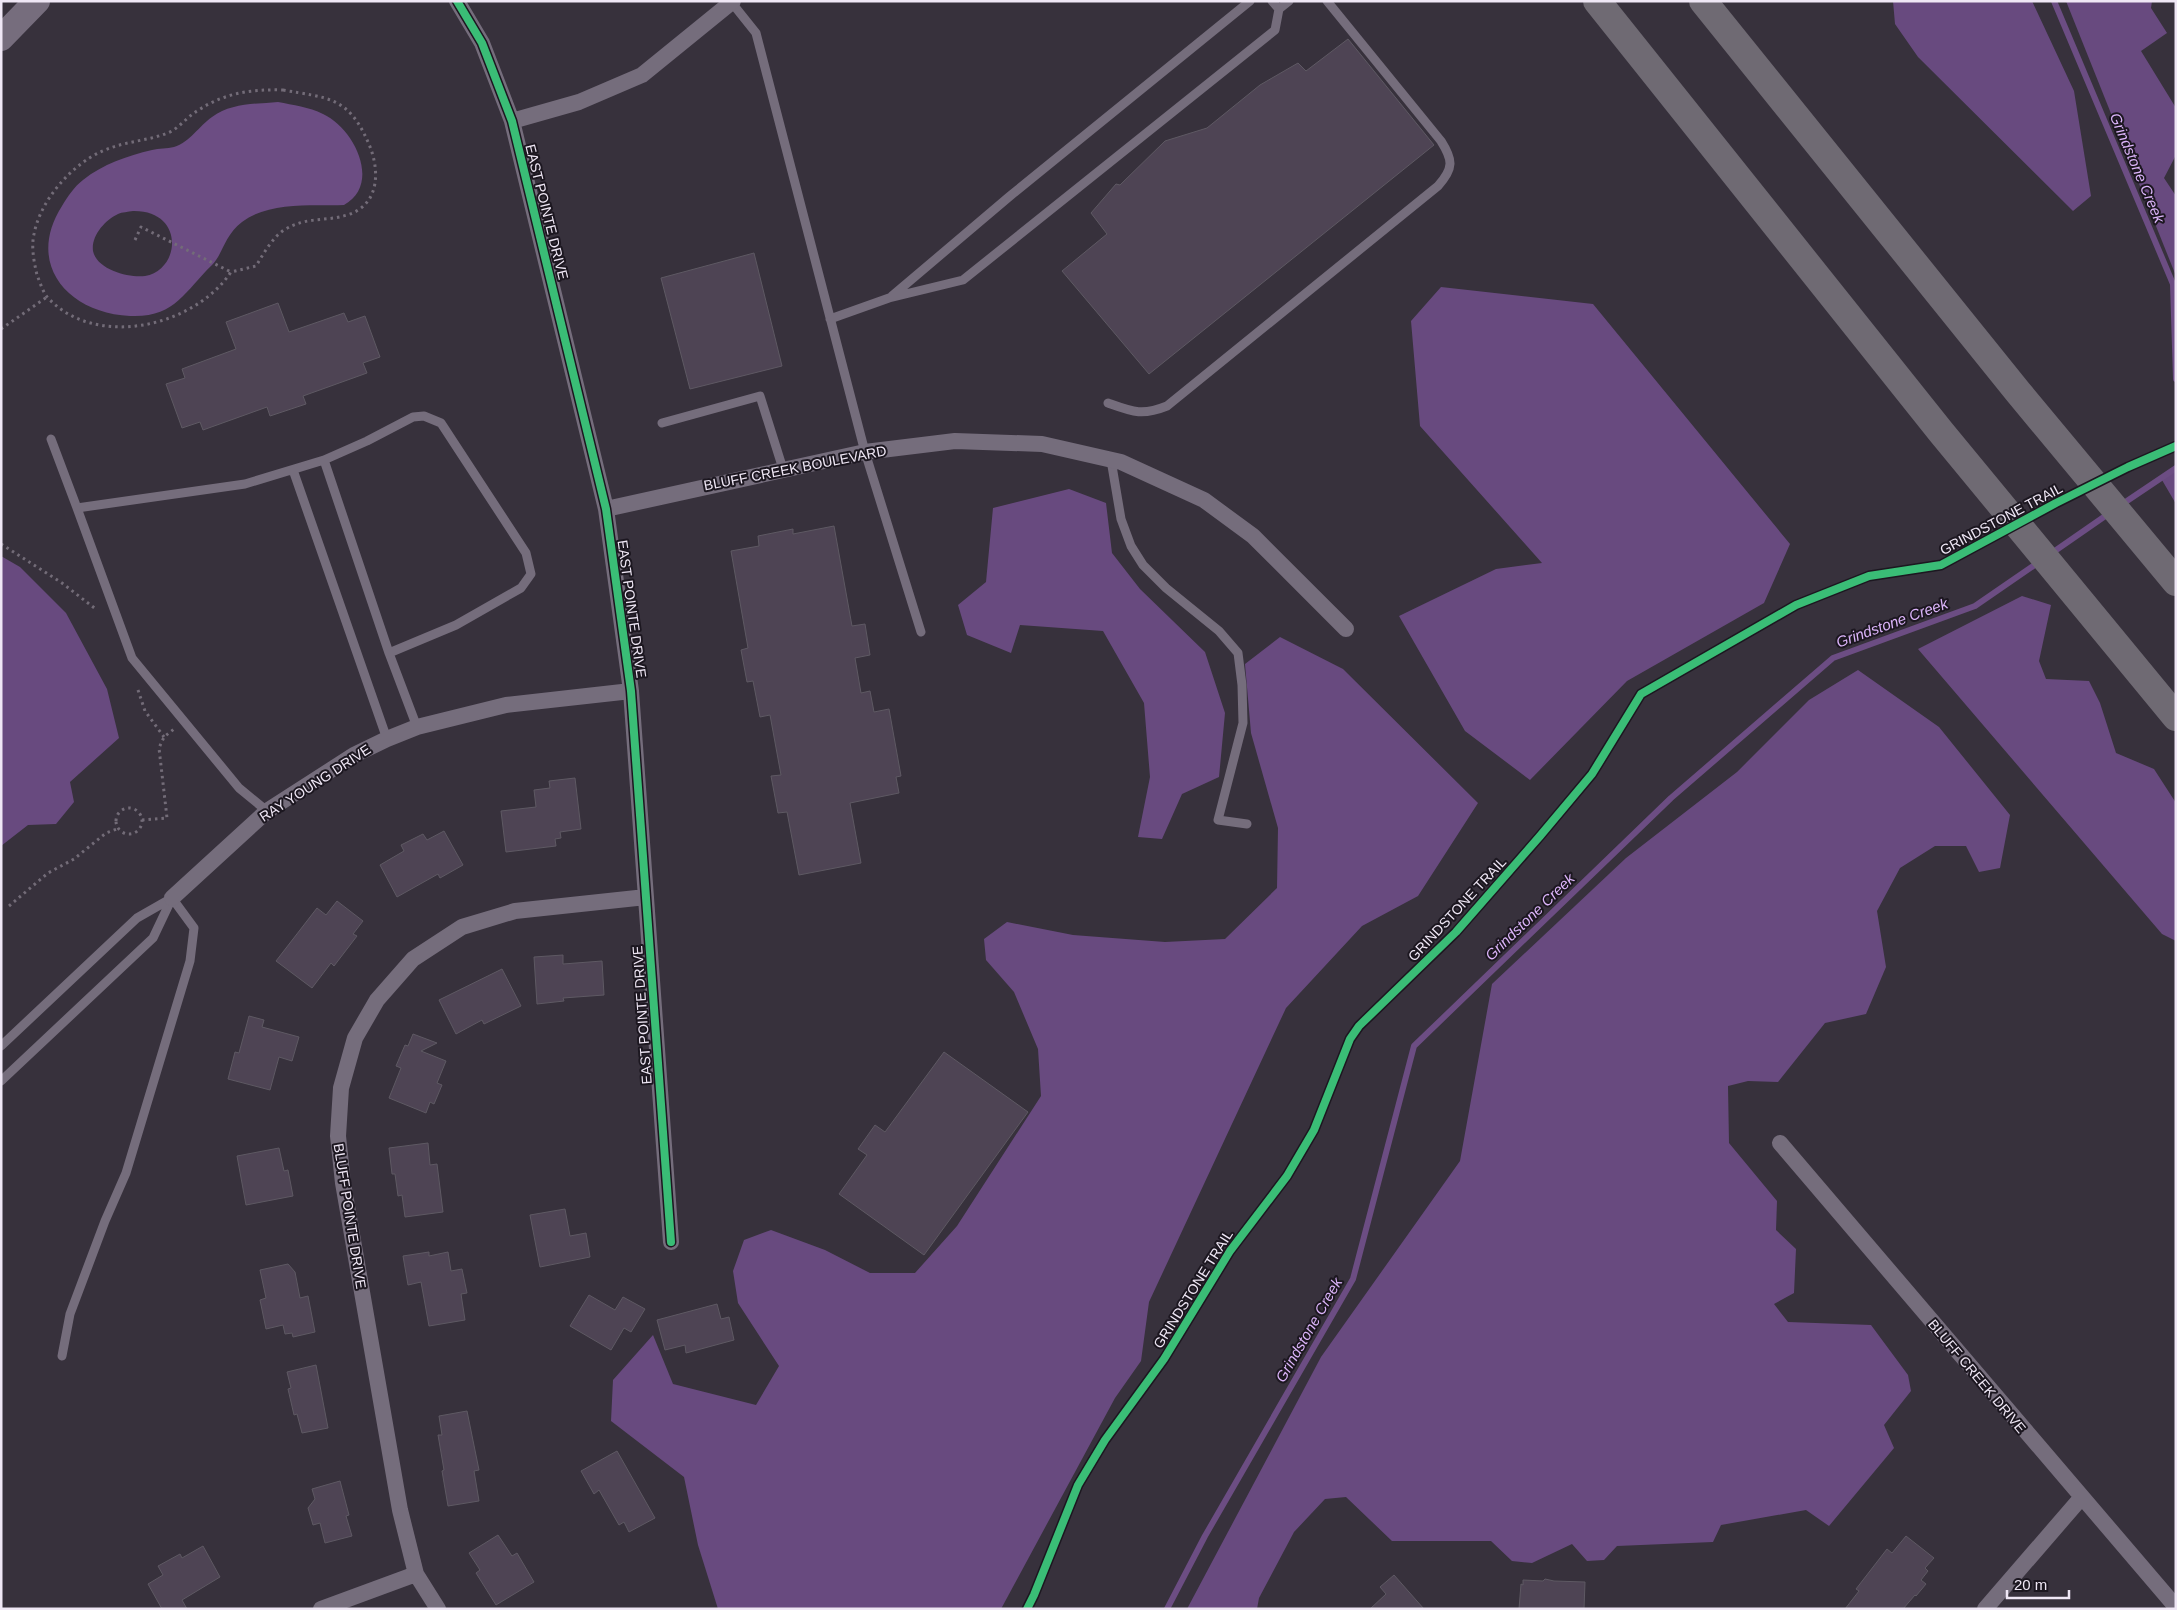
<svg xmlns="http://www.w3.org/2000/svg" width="2177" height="1610" viewBox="0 0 2177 1610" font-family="Arial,sans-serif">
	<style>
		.forest { fill: #684a7f }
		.water { fill: #6c4d83; fill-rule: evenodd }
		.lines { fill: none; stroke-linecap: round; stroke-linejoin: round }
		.stream { stroke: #6c4d83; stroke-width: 6 }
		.building { fill: #4e4454; stroke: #5e5963 }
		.path { stroke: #736c78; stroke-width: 3; stroke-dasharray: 2.5 4; stroke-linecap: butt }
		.lane { stroke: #756d7c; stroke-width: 9 }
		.street { stroke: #756d7c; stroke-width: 16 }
		.primary { stroke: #766d7d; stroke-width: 26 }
		.highway { stroke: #6f6a73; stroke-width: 28 }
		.cycleway-casing { stroke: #1c1720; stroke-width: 11 }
		.cycleway { stroke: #3abd76; stroke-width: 8 }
		.labels { text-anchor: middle; stroke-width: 4; stroke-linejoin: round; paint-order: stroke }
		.street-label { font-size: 14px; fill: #efe7f5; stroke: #1c1720 }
		.water-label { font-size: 15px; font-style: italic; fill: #dbb4f9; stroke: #1c1720 }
	</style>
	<rect width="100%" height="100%" fill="#37313c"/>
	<path class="forest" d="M1893 1H2032L2074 91 2091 196 2073 211 1918 57 1895 24Z
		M2066 1H2152L2151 8 2167 33 2141 51 2176 108V155L2164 178 2176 196V276Z
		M1441 287 1593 304 1790 544 1764 603 1627 681 1530 780 1465 731 1399 616 1496 569 1542 563 1420 426 1411 321Z
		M2176 467V504L2162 480Z
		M1069 489 1106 503 1112 553 1140 589 1205 652 1225 713 1219 777 1182 794 1162 839 1138 837 1150 777 1144 703 1103 631 1020 625 1011 653 967 635 958 605 986 582 993 508Z
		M1 556 20 567 66 613 107 689 119 738 70 782 74 802 56 824 28 825 1 846Z
		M2022 596 2051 605 2039 661 2046 679 2089 681 2100 703 2116 753 2154 769 2176 803V941L2162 934 1918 649Z
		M1280 637 1343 669 1478 803 1418 896 1362 926 1286 1008 1149 1302 1141 1361 1115 1398 1001 1609H718L698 1545 684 1477 611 1421 613 1380 653 1335 673 1384 756 1405 779 1366 738 1303 733 1271 744 1240 771 1230 825 1250 870 1273H915L957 1226 1041 1096 1038 1049 1014 992 986 960 984 939 1007 922 1073 935 1165 942 1225 939 1277 888 1278 828 1251 733 1245 664Z
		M1858 670 1939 727 2010 815 2000 868 1979 872 1966 846H1935L1900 868 1877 911 1886 967 1866 1014 1825 1023 1778 1082 1748 1081 1728 1086 1729 1143 1777 1201 1776 1230 1796 1249 1794 1293 1774 1304 1788 1322 1871 1325 1908 1375 1911 1391 1884 1425 1894 1448 1829 1526 1806 1510 1721 1525 1713 1542 1617 1546 1604 1560 1587 1561 1572 1544 1532 1563 1512 1561 1491 1541H1392L1346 1497 1325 1499 1294 1532 1259 1598 1257 1609H1187L1321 1357 1460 1161 1492 984 1626 858 1737 772 1809 700Z"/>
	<path class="water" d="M278 102C293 105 309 107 323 114 354 128 382 184 344 205 311 206 270 201 242 222 224 236 223 254 212 265 184 292 175 318 130 316 68 313 25 264 62 206 68 196 74 187 83 180 103 164 127 156 152 150 159 148 167 149 174 147 190 142 199 126 212 117 231 103 256 104 278 102ZM133 211C185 210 181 270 145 276 129 278 97 270 93 251 91 236 105 220 118 214 122 212 128 212 133 211Z"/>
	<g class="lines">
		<path class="stream" d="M2054 1 2173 284 2176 379
			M2121 505 2176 468
			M2049 555 2111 512
			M1167 1609 1205 1536 1353 1279 1414 1046 1671 798 1833 658 1975 606 2039 562"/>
	</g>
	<path class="building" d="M1348 39 1434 145 1149 374 1062 271 1107 234 1091 213 1116 184 1120 185 1165 141 1207 128 1260 85 1298 63 1306 71Z
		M754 253 782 366 690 389 661 278Z
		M278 303 289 332 344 313 348 322 365 316 380 357 363 363 367 373 303 396 306 404 270 416 267 407 203 430 200 422 182 428 166 384 185 378 182 369 236 349 226 322Z
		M834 526 852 626 865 624 870 655 855 658 861 693 870 691 874 712 889 709 901 776 896 777 899 793 850 803 861 863 799 875 787 812 778 813 771 776 781 775 770 715 760 717 753 681 747 682 741 650 748 648 731 551 759 546 758 536 793 529V534Z
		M575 778 581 829 560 832 561 838 555 839 556 846 506 852 501 811 536 807 534 790 550 788 549 781Z
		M444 831 463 865 440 878 438 874 397 897 380 865 404 851 401 845 423 834 427 840Z
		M337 901 363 921 353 934 357 936 334 966 331 963 312 988 276 961 317 908 326 915Z
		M563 955V964L602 961 604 995 563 998 564 1001 537 1004 534 957Z
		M502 969 521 1006 484 1024 482 1020 456 1034 439 1000Z
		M249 1016 264 1020 262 1027 299 1037 292 1061 279 1057 270 1090 228 1079 235 1052 239 1053Z
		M413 1034 437 1043 421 1051 446 1061 437 1083 442 1085 434 1104 430 1102 426 1113 389 1098 401 1068 396 1066 405 1045 408 1046Z
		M944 1052 1028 1112 924 1255 839 1194 867 1155 858 1149 875 1125 885 1132Z
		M428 1143 430 1165 437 1164 443 1212 405 1217 402 1195 398 1196 395 1174H392L389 1148Z
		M279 1148 284 1171 288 1170 293 1196 246 1205 237 1156Z
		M565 1209 570 1236 586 1233 590 1257 540 1267 530 1215Z
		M429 1252V1256L448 1252 451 1271 462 1269 467 1293 461 1294 465 1320 429 1326 421 1282 408 1285 403 1256Z
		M288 1264 295 1272 300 1298 308 1296 315 1332 293 1337 292 1333 285 1334 283 1325 266 1329 260 1300 266 1298 260 1270Z
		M589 1295 615 1310 623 1297 645 1309 631 1332 624 1328 611 1350 570 1326Z
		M717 1304 721 1319 729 1317 734 1340 686 1353 685 1345 665 1350 657 1320Z
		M316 1365 328 1428 302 1433 297 1414 294 1415 288 1389 291 1388 287 1372Z
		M467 1411 479 1470 474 1471 479 1501 448 1506 442 1471 444 1470 438 1435H442L439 1416Z
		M617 1451 655 1518 629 1532 624 1522 619 1525 599 1490 594 1494 581 1471Z
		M340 1481 349 1515 346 1516 352 1536 325 1543 320 1523 313 1525 308 1508 315 1499 312 1489Z
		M498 1535 512 1556 517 1553 534 1582 496 1605 476 1573 480 1570 469 1553Z
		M1906 1536 1934 1558 1925 1568 1928 1571 1921 1580 1926 1584 1916 1596 1915 1595 1903 1609H1845L1859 1591 1856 1589 1887 1549 1892 1553Z
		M203 1546 220 1577 182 1600 187 1609H162L148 1584 163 1575 158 1566 180 1554 182 1558Z
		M1394 1575 1424 1609H1370L1386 1594 1380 1587Z
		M1545 1579 1554 1581 1585 1582 1584 1609H1519L1521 1584 1523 1585V1580L1543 1581Z"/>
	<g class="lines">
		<path class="path" d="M283 90C327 98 348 96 368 142 380 168 381 205 347 215 325 222 307 216 284 230 272 238 264 253 256 266L231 272C195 326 97 350 48 298 43 293 40 282 37 275 34 262 31 247 34 234 40 203 65 173 91 157 119 140 144 143 170 132 180 127 187 117 197 111 224 93 251 89 283 90Z
			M135 240 141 227 231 272
			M1 329 47 297
			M1 544 62 583 97 610
			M138 690 145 711 164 737
			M116 821a13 13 0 1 1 26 0a13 13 0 1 1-26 0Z
			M142 820 167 818 159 748 164 737 174 729
			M9 906 48 873 74 859 106 833 117 829"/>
		<path class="lane" d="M732 3 756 33 865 452 921 632
			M1279 9 1289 1
			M892 296 1010 196 1250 1
			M830 319 889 298 963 280 1275 30 1279 9 1272 1
			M1108 403C1133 412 1142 416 1167 406L1438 186C1454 168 1453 160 1441 141L1327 1
			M662 423 760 396 783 469
			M51 439 77 508
			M324 460 389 653 417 727
			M1111 460 1121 519 1131 546 1143 565 1166 588 1219 631 1238 653 1242 685 1243 723 1218 820 1247 824
			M293 470 387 739
			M267 811 239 788 132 658 77 508 245 484 324 460 367 441 413 417 424 416 441 423 526 553 531 574 521 588 456 625 389 653
			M1 1046 137 918 172 898
			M1 1081 153 938 172 898
			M62 1356 70 1314 105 1221 126 1173 190 961 194 928 172 898"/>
		<path class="street" d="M457 1 482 43 512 121 606 509 631 691 671 1242
			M512 121 579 102 642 75 733 1
			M606 509 865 452 955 441 1042 444 1121 462 1204 500 1253 536 1346 629
			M172 898 267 811 354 755 387 739 417 727 506 705 631 691
			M1780 1143 2176 1607
			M321 1609 416 1574
			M438 1609 416 1574 400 1510 343 1183 338 1136 341 1088 355 1038 377 1000 413 959 462 927 515 911 646 897
			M1985 1609 2081 1498"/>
		<path class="primary" d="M1 38 37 1"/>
		<path class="highway" d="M1597 1 1941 432 2176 717
			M1703 1 2018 392 2176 582"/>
		<g class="cycleway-casing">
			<path id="cycleway" d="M457 1 482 43 512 121 606 509 631 691 671 1242
				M1027 1609 1034 1595 1078 1485 1105 1440 1164 1359 1230 1251 1287 1176 1314 1130 1350 1039 1359 1026 1456 932 1540 836 1592 774 1641 694 1796 605 1869 576 1941 565 2056 503 2128 467 2176 446"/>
		</g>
		<use href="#cycleway" class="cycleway"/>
	</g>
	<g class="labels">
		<g class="street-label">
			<text transform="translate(547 212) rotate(76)" y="5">EAST POINTE DRIVE</text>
			<text transform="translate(795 468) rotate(-11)" y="5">BLUFF CREEK BOULEVARD</text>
			<text transform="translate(2001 519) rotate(-28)" y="5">GRINDSTONE TRAIL</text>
			<text transform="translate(632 609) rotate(82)" y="5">EAST POINTE DRIVE</text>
			<text transform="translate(315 783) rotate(-33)" y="5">RAY YOUNG DRIVE</text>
			<text transform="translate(1457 909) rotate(-47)" y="5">GRINDSTONE TRAIL</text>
			<text transform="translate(642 1015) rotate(-94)" y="5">EAST POINTE DRIVE</text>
			<text transform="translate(350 1216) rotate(81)" y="5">BLUFF POINTE DRIVE</text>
			<text transform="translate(1193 1289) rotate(-58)" y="5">GRINDSTONE TRAIL</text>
			<text transform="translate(1977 1376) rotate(50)" y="5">BLUFF CREEK DRIVE</text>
		</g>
		<g class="water-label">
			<text transform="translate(2137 168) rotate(67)" y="5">Grindstone Creek</text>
			<text transform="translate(1892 623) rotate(-20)" y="5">Grindstone Creek</text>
			<text transform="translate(1530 917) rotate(-44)" y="5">Grindstone Creek</text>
			<text transform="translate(1309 1330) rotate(-60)" y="5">Grindstone Creek</text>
		</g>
	</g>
	<rect width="2177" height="1610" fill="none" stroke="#efe7f5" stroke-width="5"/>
	<path d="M2007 1590v8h62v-8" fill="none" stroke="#efe7f5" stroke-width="2.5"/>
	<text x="2014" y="1590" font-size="15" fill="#efe7f5" stroke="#1c1720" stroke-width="4" paint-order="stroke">20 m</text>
</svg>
